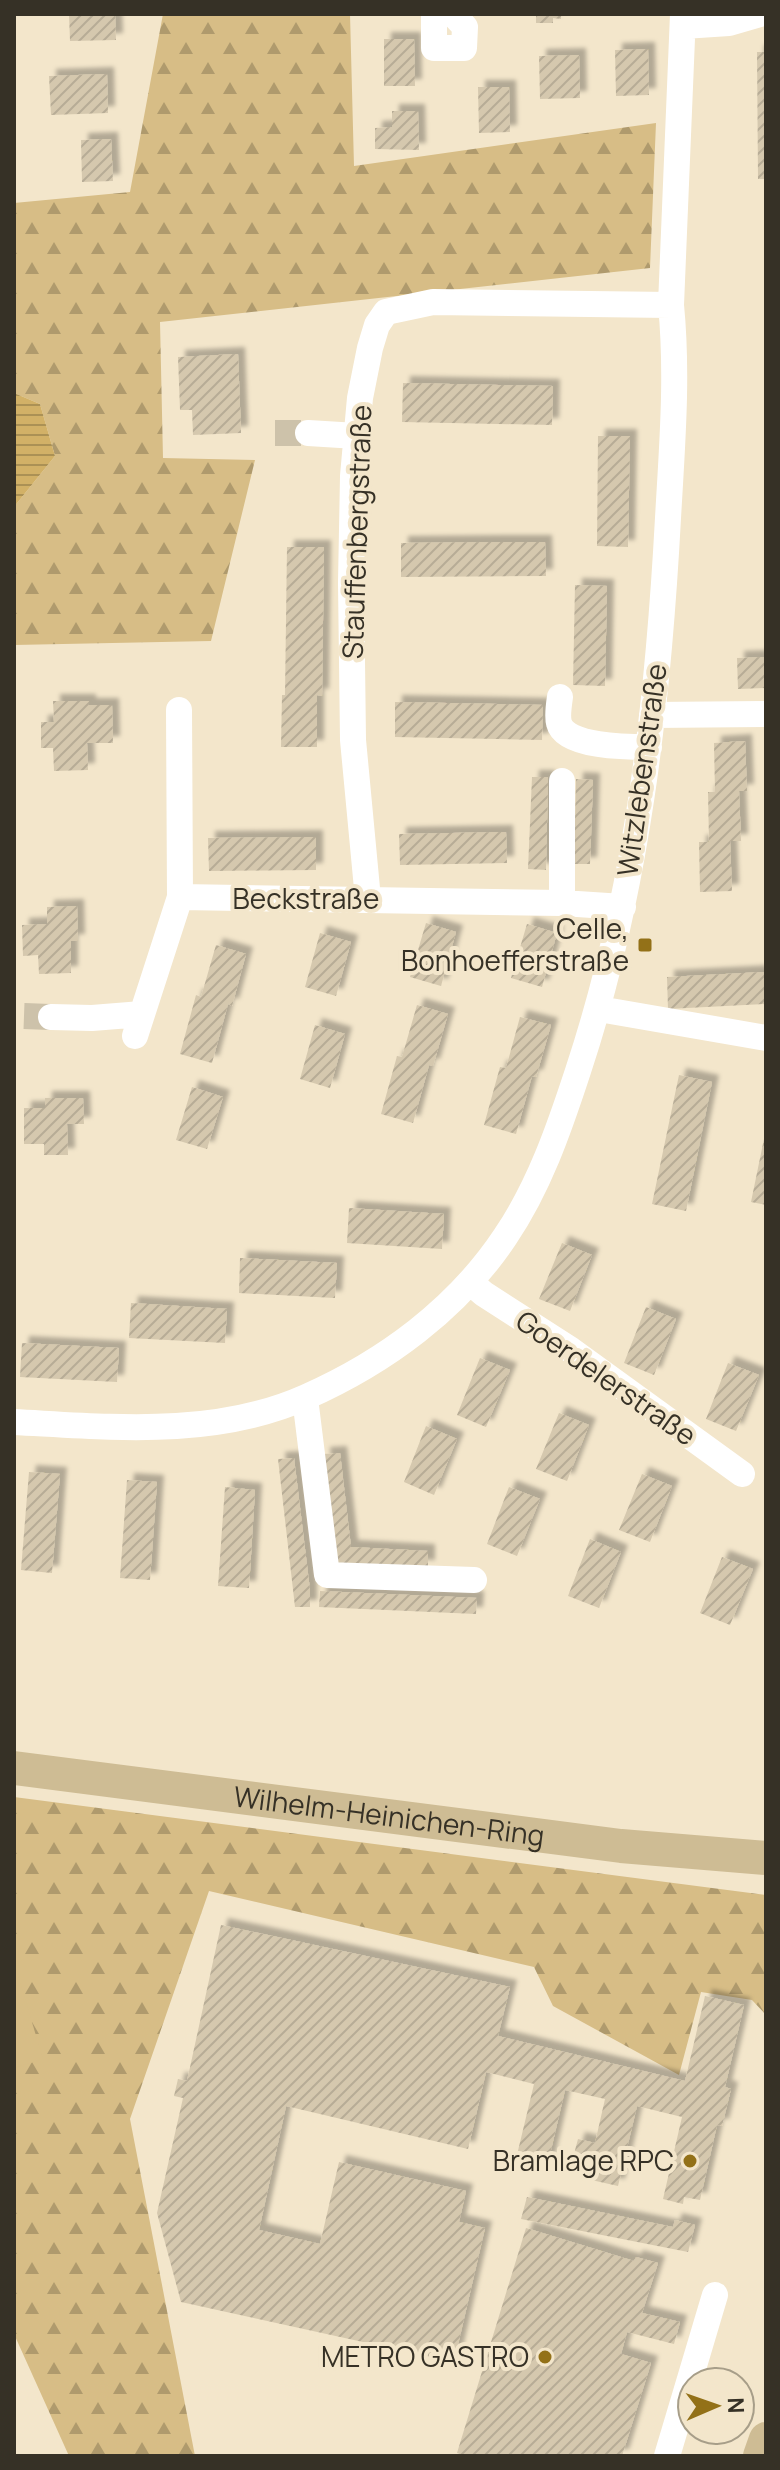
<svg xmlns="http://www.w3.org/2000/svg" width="780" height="2470" viewBox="0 0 780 2470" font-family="Manrope,sans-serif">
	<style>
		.forest { fill: url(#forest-firs) }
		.garden { fill: #d7bd86 }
		.water { fill: url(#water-rules) }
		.building { fill: url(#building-hatch); filter: url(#shadow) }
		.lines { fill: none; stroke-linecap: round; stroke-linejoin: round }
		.minor-tunnel { stroke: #cdc2aa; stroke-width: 26; stroke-dasharray: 26 13; stroke-linecap: butt }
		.minor { stroke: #fff; stroke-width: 26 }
		.major { stroke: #cebc94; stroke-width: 34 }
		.poi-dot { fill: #937118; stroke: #f3e6cb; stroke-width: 3 }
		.labels { text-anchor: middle; stroke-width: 8; stroke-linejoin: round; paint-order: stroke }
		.street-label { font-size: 28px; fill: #363126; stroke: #f3e6cb }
		.poi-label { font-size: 28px; fill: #363126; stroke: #f3e6cb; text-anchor: end }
	</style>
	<defs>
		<pattern id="forest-firs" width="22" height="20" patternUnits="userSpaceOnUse" patternTransform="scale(2)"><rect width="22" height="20" fill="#d7bd86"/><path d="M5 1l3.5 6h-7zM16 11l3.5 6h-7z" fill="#af9a6d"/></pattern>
		<pattern id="water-rules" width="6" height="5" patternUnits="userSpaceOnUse" patternTransform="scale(2)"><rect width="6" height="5" fill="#d2b167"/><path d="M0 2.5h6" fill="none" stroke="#ab9155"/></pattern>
		<pattern id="building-hatch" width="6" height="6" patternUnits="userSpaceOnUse" patternTransform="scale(2)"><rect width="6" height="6" fill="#d5c8ae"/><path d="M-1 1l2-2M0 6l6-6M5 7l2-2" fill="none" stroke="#b7ac96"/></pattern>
		<filter id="shadow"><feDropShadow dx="7" dy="-7" stdDeviation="2" flood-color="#0004"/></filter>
	</defs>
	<rect width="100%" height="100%" fill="#f3e6cb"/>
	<path class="forest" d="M163 14H350L354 166 656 123 650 268 160 322 163 458 255 460 211 641 14 645V507L55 456 40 404 14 393V203L130 192Z
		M14 1797 766 1895V2015L752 2000 701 1992 679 2075 553 2006 534 1967 209 1891 130 2119 195 2456H69L14 2334Z"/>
	<path class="garden" d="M14 1962 43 2059 14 2068Z"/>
	<path class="water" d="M14 393 40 404 55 456 14 507Z"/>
	<path class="building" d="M69 14H115L116 40 70 41Z
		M536 14H561V19L553 18V23H536Z
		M384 39H414L415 86H384Z
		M648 49 649 95 616 96 615 50Z
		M757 52H766V179H758Z
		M579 55 580 98 540 99 539 56Z
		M107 74 108 113 51 115 49 76Z
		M478 87H509L510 132 479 133Z
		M392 111H418L419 150 375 149V128L392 127Z
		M111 139 113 181 82 182 81 140Z
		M238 354 241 433 193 435 192 410H180L178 357Z
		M403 383 553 386 552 425 402 422Z
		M598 436H630L628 547 597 546Z
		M497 542H545L546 576 401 577V543Z
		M287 547H324L322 696 317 695V747H281L282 695H285Z
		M575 585 607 586 605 686 573 685Z
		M766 657V688L738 689 737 658Z
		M53 701H89V705H112L113 743H87L88 770 54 771 53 748H41V722H54Z
		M395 702 543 705 542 740 395 737Z
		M745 741 747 791H739L741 841H730L732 891 700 892 699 842H709L708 792H715L714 743Z
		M532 777H548L546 870 528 869Z
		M576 779 593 780 590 864H574Z
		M506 832 507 863 400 865 399 834Z
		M316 837V870L209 871 208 838Z
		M77 906 78 941H71V973L39 974 38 955 23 956 22 925 47 924V907Z
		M426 923 456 932 441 986 410 977Z
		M527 924 557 933 542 987 511 978Z
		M320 933 351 942 336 996 305 987Z
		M216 945 246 954 232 1006 228 1004 212 1063 180 1054 196 995 201 997Z
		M766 972V1004L668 1009 667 977Z
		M417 1005 448 1014 433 1066 429 1065 413 1123 381 1114 397 1056 402 1057Z
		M520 1017 551 1025 536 1077 532 1076 516 1134 484 1125 500 1067 506 1068Z
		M315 1025 345 1034 330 1088 300 1079Z
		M679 1075 712 1082 686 1211 652 1204Z
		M192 1087 223 1097 207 1149 176 1140Z
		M45 1098H83L84 1124H67L68 1155H44V1144H24V1108H45Z
		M765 1134H766V1205L751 1202Z
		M349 1208 444 1214 442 1249 347 1243Z
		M562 1243 592 1255 570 1311 539 1299Z
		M240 1258 337 1263 335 1298 239 1293Z
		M131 1303 227 1309 225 1343 129 1338Z
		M646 1307 676 1319 654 1375 624 1363Z
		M22 1343 119 1348 117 1382 20 1377Z
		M480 1358 510 1370 486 1427 457 1415Z
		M728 1363 759 1375 736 1431 706 1419Z
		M559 1413 589 1425 567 1481 536 1469Z
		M426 1426 457 1439 434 1495 404 1482Z
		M340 1453 351 1547 428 1551V1567L335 1563 323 1454Z
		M294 1458 310 1590V1607H295L278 1459Z
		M29 1472 60 1474 52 1573 21 1570Z
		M642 1474 672 1486 650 1542 619 1530Z
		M127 1480 157 1482 150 1580 120 1578Z
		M225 1487 255 1490 249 1588 218 1586Z
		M509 1487 540 1499 517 1556 487 1544Z
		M590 1539 621 1552 599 1608 568 1596Z
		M722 1557 753 1569 730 1625 700 1613Z
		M320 1591 477 1598 476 1614 319 1607Z
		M221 1925 510 1987 498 2036 685 2081 705 1996 744 2005 725 2087 731 2089 722 2126 717 2125 700 2200 684 2197 683 2204 663 2199 682 2117 637 2106 618 2186 587 2179 592 2159 574 2154 578 2139 595 2143 605 2099 565 2090 547 2167 516 2159 534 2084 486 2072 468 2149 286 2106 259 2230 320 2244 339 2162 466 2191 459 2222 485 2228 454 2362 181 2302 157 2213 183 2098 174 2096 178 2079 187 2081Z
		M527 2197 673 2227 675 2220 695 2225 688 2252 521 2219Z
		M526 2228 634 2261 636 2257 658 2263 642 2313 680 2322 674 2344 627 2332 621 2354 651 2363 622 2456H465L457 2453Z"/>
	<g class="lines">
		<path class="minor-tunnel" d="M275 433H308
			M24 1016 51 1017"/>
		<path class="minor" d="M434 14V48H464L465 27 453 14
			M683 26 729 23 760 14
			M308 433 357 436
			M560 697C559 704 557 716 559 723 565 747 628 747 649 747
			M652 715 766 714
			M180 897 562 903 623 907
			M368 899 353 740 351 583 353 476 360 398 370 348 377 325 386 312 433 302 671 305
			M562 903V781
			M599 1009 766 1038
			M51 1017 92 1018 142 1014
			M135 1036 180 897 179 710
			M471 1283 484 1294 571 1350 742 1474
			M305 1398 327 1575 474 1580
			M14 1422C111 1427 214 1438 306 1397 385 1362 457 1309 505 1237 539 1187 559 1129 578 1071 637 893 658 705 668 518 672 447 678 376 671 305L683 14
			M667 2456 715 2295"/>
		<g class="major">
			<path id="s1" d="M14 1768 621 1846 766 1858"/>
			<path d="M760 2456 766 2439"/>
		</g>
	</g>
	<g class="poi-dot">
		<rect x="637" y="937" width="16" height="16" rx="4"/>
		<circle cx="690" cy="2161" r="8"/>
		<circle cx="545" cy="2357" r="8"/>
	</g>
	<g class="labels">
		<g class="street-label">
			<text transform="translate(357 532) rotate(-88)" y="10">Stauffenbergstraße</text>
			<text transform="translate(642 770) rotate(-82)" y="10">Witzlebenstraße</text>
			<text x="306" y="909">Beckstraße</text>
			<text transform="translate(606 1378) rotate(35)" y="10">Goerdelerstraße</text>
			<text dy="10" stroke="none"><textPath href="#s1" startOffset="378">Wilhelm-Heinichen-Ring</textPath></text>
		</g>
		<g class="poi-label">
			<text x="629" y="939">Celle,<tspan x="629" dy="32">Bonhoefferstraße</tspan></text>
			<text x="674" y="2171">Bramlage RPC</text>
			<text x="529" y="2367">METRO GASTRO</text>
		</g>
	</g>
	<rect width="780" height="2470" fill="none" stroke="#363126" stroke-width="32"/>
	<g transform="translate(716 2406) rotate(88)"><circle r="38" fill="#f3e6cb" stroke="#a79e89" stroke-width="2"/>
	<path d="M0-6L14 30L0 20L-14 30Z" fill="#937118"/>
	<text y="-12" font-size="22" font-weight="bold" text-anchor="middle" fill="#363126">N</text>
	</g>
</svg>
